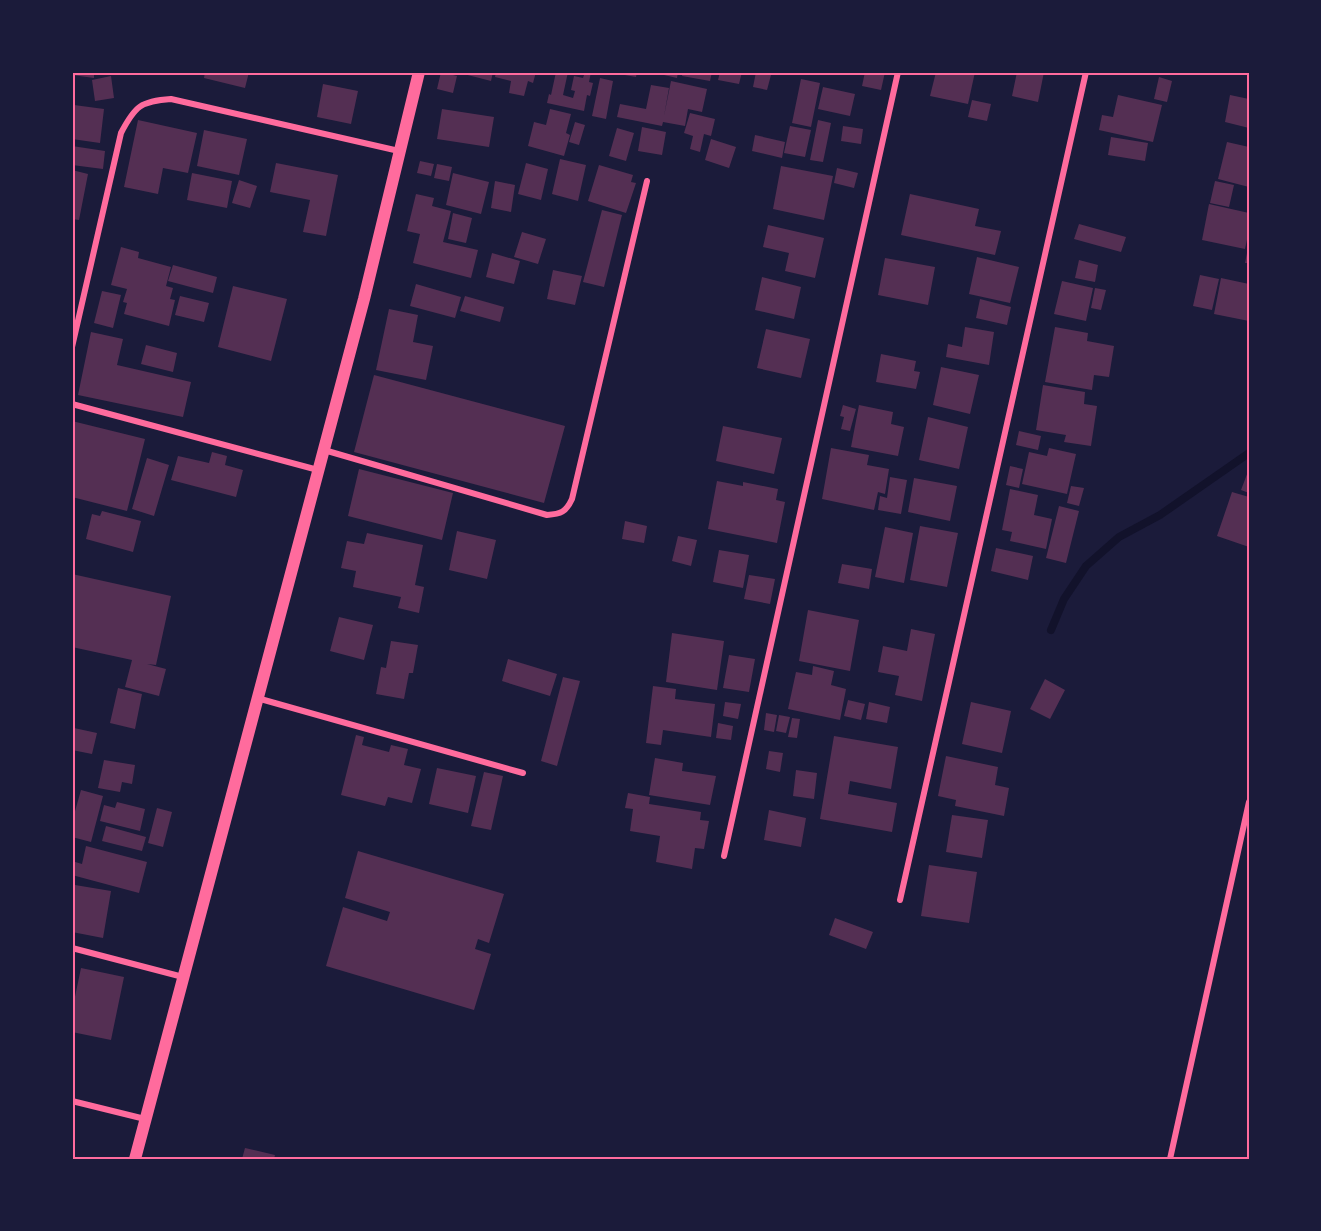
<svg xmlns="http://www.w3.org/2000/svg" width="1321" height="1231" viewBox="0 0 1321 1231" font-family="Poppins,sans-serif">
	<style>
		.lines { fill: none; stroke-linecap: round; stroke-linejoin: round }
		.stream { stroke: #12122b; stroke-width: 8 }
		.building { fill: #542f53 }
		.minor { stroke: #ff6b9d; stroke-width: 6 }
		.secondary { stroke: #ff6b9d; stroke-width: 12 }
		.neatline { fill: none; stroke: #ff6b9d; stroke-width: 2 }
	</style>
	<rect width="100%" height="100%" fill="#1b1b3a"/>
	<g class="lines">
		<path class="stream" d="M1051 630 1064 599 1086 566 1119 537 1160 515 1249 453"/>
	</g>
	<path class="building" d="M72 72H94V78L72 75Z
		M205 72H249L245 88 204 78Z
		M441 72 457 76 453 93 437 89Z
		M456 72H493L491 81Z
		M496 72H536L533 83 528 81 524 96 509 93 511 81 495 77Z
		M556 72H568L563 95 573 98 575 91 571 90 574 76 583 78 585 72H591L589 82 593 83 590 96 587 95 584 111 547 103 549 94 551 95Z
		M608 72H637L636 77Z
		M651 72H678L677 78Z
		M683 72H712L710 81 682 76Z
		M720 72H742L739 84 718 80Z
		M756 72 771 75 767 90 753 87Z
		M865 72H885L881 90 862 86Z
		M936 72H975L968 104 930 96Z
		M1017 72H1044L1038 102 1012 96Z
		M111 76 114 98 95 101 92 80Z
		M1159 77 1172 81 1167 102 1154 99Z
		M600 78 613 81 606 119 592 116Z
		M801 79 820 83 811 127 792 123Z
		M671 81 707 89 702 112 688 109 685 126 663 122 662 126 617 117 620 104 646 109 651 85 669 88 664 116Z
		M323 84 358 91 351 124 317 117Z
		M823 87 855 94 850 116 818 109Z
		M1118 95 1162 105 1153 142 1099 130 1102 115 1113 117Z
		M1230 95 1249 99V128L1225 122Z
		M972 100 991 104 987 121 968 117Z
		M74 105 104 109 100 143 72 139Z
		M442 109 494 117 489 147 437 139Z
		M550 109 571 114 566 133 570 135 564 156 528 146 534 122 546 125Z
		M690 113 715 119 711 136 704 134 700 152 690 149 693 136 684 133Z
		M138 120 197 133 188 173 163 168 158 194 124 187Z
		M818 120 831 123 823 162 810 160Z
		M575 122 585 125 579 145 569 142Z
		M790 126 811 130 805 157 784 153Z
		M843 126 863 129 861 144 841 141Z
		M642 127 666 132 662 155 638 151Z
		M617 128 634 133 626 161 609 156Z
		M204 130 247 139 239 175 197 166Z
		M755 135 785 142 782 158 752 151Z
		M1111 137 1148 143 1145 161 1108 155Z
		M711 139 736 147 729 168 705 160Z
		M1227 142 1249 147V187L1218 179Z
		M72 146 105 151 103 169 72 165Z
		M560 159 586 165 578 201 552 194Z
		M420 161 434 164 431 176 417 173Z
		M276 163 338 175 326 236 303 232 310 200 270 192Z
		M526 163 548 169 541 200 518 194Z
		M437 164 452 167 449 181 434 178Z
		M599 165 633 175 631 182 636 183 626 213 588 201Z
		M781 166 833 176 824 220 773 209Z
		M837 168 858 173 854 188 834 183Z
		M72 170 88 174 79 220 72 219Z
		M192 173 232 181 227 208 187 200Z
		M453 173 489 182 481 214 446 205Z
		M239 180 257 186 250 208 232 203Z
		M495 181 515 185 511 212 491 208Z
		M1215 181 1234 185 1229 207 1210 203Z
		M416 194 434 198 432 206 451 211 443 242 478 250 471 278 413 263 420 234 407 231Z
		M910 194 979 209 975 226 1001 231 995 255 901 235Z
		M1209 204 1249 213V230L1245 249 1202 240Z
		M602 210 622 215 604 287 583 282Z
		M453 213 472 218 466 243 448 239Z
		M1079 224 1126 237 1121 252 1074 239Z
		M768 225 824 238 815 278 785 271 789 253 763 247Z
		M522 232 546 239 538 264 514 257Z
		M121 247 139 252 138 258 171 267 166 286 173 288 170 299 175 300 169 326 124 314 127 303 123 302 127 289 111 285Z
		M1248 248H1249V263H1245Z
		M492 253 520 261 514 284 486 277Z
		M977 257 1019 267 1010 303 969 294Z
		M885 258 935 267 928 305 878 295Z
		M1079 260 1098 265 1095 282 1075 278Z
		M173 265 217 277 213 293 168 281Z
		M553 270 582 276 575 305 547 299Z
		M1200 275 1219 279 1212 310 1193 306Z
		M762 277 801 287 794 319 755 310Z
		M1221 278 1249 284V321L1214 314Z
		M1062 281 1093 288 1086 321 1054 314Z
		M416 284 461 297 455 318 410 306Z
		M233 286 287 299 271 361 218 347Z
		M1095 288 1106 290 1101 310 1091 308Z
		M102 291 121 295 113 328 94 323Z
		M180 296 209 303 204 322 175 315Z
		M465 296 504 307 500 322 460 311Z
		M980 299 1011 307 1007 325 976 318Z
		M389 309 418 315 413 342 433 346 426 380 376 370Z
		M965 327 994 332 989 365 946 357 948 344 962 347Z
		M1055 327 1088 333 1087 341 1114 346 1109 377 1094 375 1092 390 1045 382Z
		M766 329 810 339 801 378 757 368Z
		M91 332 123 339 117 365 191 382 183 417 78 395Z
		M146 345 177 353 173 372 141 364Z
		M881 354 916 361 914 371 920 372 916 389 876 382Z
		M941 367 979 375 970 414 933 405Z
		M374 375 565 426 544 503 354 452Z
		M1043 385 1085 392 1084 404 1097 406 1091 446 1064 442 1066 435 1036 430Z
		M843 405 856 409 850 431 841 429 844 417 840 416Z
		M859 405 893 412 891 424 904 427 898 456 851 447Z
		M928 417 968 427 959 469 919 460Z
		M72 421 145 439 127 511 72 497Z
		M723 426 782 438 774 474 716 461Z
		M1019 431 1041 436 1038 450 1016 445Z
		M831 448 869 455 867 465 889 469 885 494 878 492 874 510 822 499Z
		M1049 448 1076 454 1067 494 1022 484 1029 452 1047 456Z
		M212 452 227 456 225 465 243 470 236 497 171 480 178 456 209 463Z
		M147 458 169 465 154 516 132 509Z
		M1010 466 1023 469 1019 488 1006 485Z
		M359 469 453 493 442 540 348 516Z
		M1249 469V493L1241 490Z
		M890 477 907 480 901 514 878 510 880 496 887 498Z
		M914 478 957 486 950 521 908 512Z
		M717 481 743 486V482L778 489 776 500 785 502 777 543 708 529Z
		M1071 486 1084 488 1079 506 1067 503Z
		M1010 489 1038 495 1034 515 1052 519 1046 549 1010 541 1012 532 1002 530Z
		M1232 492 1249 497V547L1217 536Z
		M1059 506 1079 511 1066 563 1046 558Z
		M102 511 141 521 133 552 86 539 92 514 100 516Z
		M625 521 647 526 644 543 622 539Z
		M920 526 958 533 947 587 910 580Z
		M885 527 913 533 904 583 875 577Z
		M457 531 496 540 487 579 449 570Z
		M367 533 423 545 415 585 424 587 419 613 398 608 401 597 353 587 356 571 341 568 347 541 364 544Z
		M678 536 697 540 691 566 672 561Z
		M996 548 1033 556 1028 580 991 571Z
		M719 550 749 555 743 588 713 582Z
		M842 564 872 569 869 589 838 583Z
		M72 574 171 596 156 665 147 664 166 669 159 696 125 687 132 660 72 647Z
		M749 575 775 579 770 604 744 599Z
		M808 610 859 620 850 671 799 661Z
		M339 617 373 625 364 660 330 651Z
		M911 629 935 634 922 701 895 695 899 676 878 672 883 646 907 651Z
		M672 633 724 641 717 690 666 682Z
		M391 641 418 645 413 673H409L404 699 376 694 381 667 386 668Z
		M729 655 755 659 749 692 723 688Z
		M508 659 557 674 550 696 502 681Z
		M813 666 834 671 831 685 846 689 840 720 788 709 796 672 812 675Z
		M563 677 580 681 557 766 541 761Z
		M1045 679 1065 690 1050 719 1030 709Z
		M653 686 676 689 675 699 715 704 711 737 663 730 661 745 646 743Z
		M118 688 142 694 135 729 110 723Z
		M848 700 865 704 861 720 844 716Z
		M725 702 741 704 738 719 723 716Z
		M869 702 890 707 887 723 866 719Z
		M971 702 1011 711 1002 753 962 744Z
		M766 713 777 715 774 732 764 730Z
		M779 715 790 717 786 733 776 731Z
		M792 718 800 719 797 738 788 737Z
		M718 723 733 726 731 740 716 738Z
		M74 728 97 733 92 754 72 750Z
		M356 735 364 737 362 745 389 752 391 745 408 749 404 765 421 769 412 803 388 797 385 806 341 795Z
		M834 736 898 747 891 789 850 781 848 794 897 803 892 832 820 819Z
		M769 751 783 753 780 772 766 769Z
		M946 756 998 767 995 785 1009 788 1004 816 955 806 956 800 938 796Z
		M655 758 683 763 682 771 716 776 710 805 649 795Z
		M104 760 135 765 132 784 122 782 120 792 98 788Z
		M437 768 476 776 468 813 429 804Z
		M796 770 817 773 814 799 793 796Z
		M484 772 503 776 491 830 471 826Z
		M81 790 103 796 91 842 72 837V822Z
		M628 793 650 797 649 804 701 812 700 820 709 821 704 849 695 848 692 869 656 862 660 836 630 831 633 809 625 808Z
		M117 802 145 809 140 831 100 821 104 805 115 808Z
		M157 808 172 812 163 847 148 843Z
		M769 810 806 818 801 847 764 840Z
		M952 815 988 820 982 858 946 852Z
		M106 826 146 837 142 851 102 841Z
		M86 846 147 862 139 893 72 875V861L82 864Z
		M358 851 504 894 489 943 478 939 475 949 491 954 474 1010 326 966 343 907 387 921 390 912 345 898Z
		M929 865 977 872 969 923 921 916Z
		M75 885 111 891 103 938 72 932V899Z
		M835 918 873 932 866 949 829 935Z
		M81 968 124 977 111 1040 72 1032V1011Z
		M245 1148 275 1155 274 1159H242Z"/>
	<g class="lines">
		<path class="minor" d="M72 347 121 133C135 106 141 101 171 99L399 151
			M72 404 318 470
			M324 450 547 515C561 514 566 512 572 499L647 181
			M257 698 523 773
			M724 856 898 72
			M900 900 1086 72
			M72 948 183 977
			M72 1101 145 1119
			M1170 1159 1249 802"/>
		<path class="secondary" d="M135 1159 364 299 419 72"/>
	</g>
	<rect width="1321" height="1231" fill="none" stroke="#1b1b3a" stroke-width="147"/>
	<rect x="74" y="74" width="1174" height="1084" class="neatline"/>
</svg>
